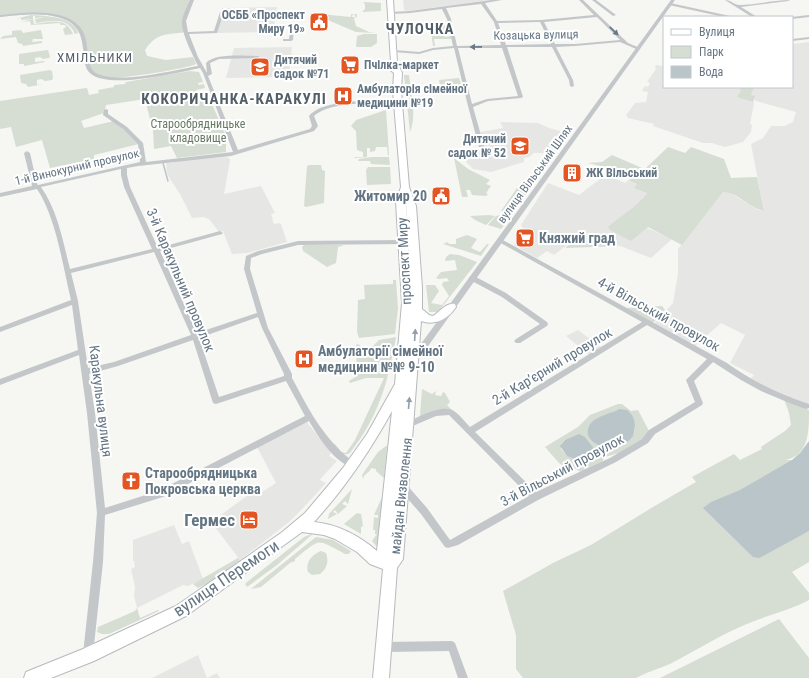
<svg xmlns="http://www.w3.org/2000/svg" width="809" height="678" viewBox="0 0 809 678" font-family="'Roboto Condensed',sans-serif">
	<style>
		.built { fill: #e6e7e5 }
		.green { fill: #d6ddd3; fill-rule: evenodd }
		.water { fill: #bac5c9 }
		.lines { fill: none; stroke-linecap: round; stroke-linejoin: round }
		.stream { stroke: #bac5c9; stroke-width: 1.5 }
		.primary-casing { stroke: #b6babe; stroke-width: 2 }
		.minor { fill: #c3c7ca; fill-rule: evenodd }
		.tertiary { fill: #c3c7ca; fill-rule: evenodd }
		.primary { fill: #fff; fill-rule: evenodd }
		.oneway { fill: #697987 }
		.oneway2 { fill: #929ea8 }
		.labels { text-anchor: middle; stroke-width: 4; stroke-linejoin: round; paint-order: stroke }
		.far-poi-label { font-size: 12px; font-weight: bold; fill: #647583; stroke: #fff; text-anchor: start }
		.far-street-label { font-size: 12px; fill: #647583; stroke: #fff }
		.far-park-label { font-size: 12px; fill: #677a63; stroke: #fff }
		.far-quarter-label { font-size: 13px; letter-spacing: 1px; fill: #525e68; stroke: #fff }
		.poi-label { font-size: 14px; font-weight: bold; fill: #647583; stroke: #fff; text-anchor: start }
		.street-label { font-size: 14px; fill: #647583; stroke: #fff }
		.far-district-label { font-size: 15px; font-weight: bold; letter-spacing: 1px; fill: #525e68; stroke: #fff }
		.near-poi-label { font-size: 17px; font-weight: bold; fill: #647583; stroke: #fff; text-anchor: end }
		.near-street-label { font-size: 17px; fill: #647583; stroke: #fff }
	</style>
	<rect width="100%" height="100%" fill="#f6f6f2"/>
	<path class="built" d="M403 0H489L408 11 404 10Z
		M277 7 273 32 214 33 222 8Z
		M809 42V406L749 380 754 375 730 363 745 335 721 323 695 346 654 324 673 303 678 273V249L723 192H729L758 210 764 211 751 144 763 138 771 126H784L793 122 796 112 756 101 751 96 754 103 750 124 752 125 751 132 743 142 725 147 712 143H703L653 126 654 124 628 118 626 115 635 103 646 102 648 92 642 91 645 86 648 87 650 83 647 82 656 69 655 67 656 65 664 66V87H792V44Z
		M292 47 289 75 281 77 226 78 234 48Z
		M500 122 538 123 549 128 567 133 552 154 545 153H534L529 157 524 158V162L491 172 473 169 466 162 467 155 483 149 480 132 503 128Z
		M224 157 229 158 230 160 224 194 261 186 275 213 271 214 273 219H272L274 224 280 223 281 224 287 242 248 253 232 254 223 231 219 232 209 219 204 217 192 218 180 194 170 179 167 173 166 163H173L175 161Z
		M598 171 625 183 628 180 652 191 612 224 647 228 672 239 651 258 584 232 554 255 547 251 537 258 514 245 524 230 521 225 548 183 579 195 600 179 593 175Z
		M578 330 602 348 590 356 566 336Z
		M307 422 331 453 329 456 337 461 322 477 320 480 326 483 305 506 289 522 240 560 212 523 219 518 218 517 255 490 259 494 276 483 257 447Z
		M174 525 182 544 189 541 203 579 188 586 183 585 137 608 134 596 135 587 131 569 135 567 134 561H133V540Z
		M198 655 207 678 217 673 220 678H152Z"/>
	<path class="green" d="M0 0H192L184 24 186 32C166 35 157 32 145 50L147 56 166 60 193 57 196 64C186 69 120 79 107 78 101 77 95 72 90 70L86 53 78 26C49 10 32 14 0 16Z
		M363 2 381 3V11L362 12 365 9V4Z
		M320 14 351 17V14H353L352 17H356L354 14H357V17L354 18 356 26 369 32 375 33 356 32 316 15Z
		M31 15C45 16 73 16 78 33L75 34C67 16 52 21 36 23L35 19 46 17 35 18V16H33V19L21 20V18L15 19Z
		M33 19 34 24C50 22 66 16 73 34L65 35 63 29 66 27 65 25H60V23L31 25 30 21 21 22Z
		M430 25H448L449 29 447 31H433L441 32 445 37 451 36V39H434L435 46H433Z
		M21 30 23 33 41 30 43 39H33L32 42 42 41V43L23 46 22 44 18 43 16 37 0 39 3 36 12 35V31Z
		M364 34H377V43L371 47H356L357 36Z
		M48 50 50 57 49 58 43 59 40 57 35 58V62L44 61 45 62 24 66V64H19V54Z
		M50 70 52 71 53 78 52 80 45 81 41 79 37 80V85L44 84 28 87 26 84 21 83 20 75Z
		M190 71 199 72 203 82 198 83 199 85 204 84 205 88 196 90 199 95 207 93 226 136V152L177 158 171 146 154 149 153 131 145 99 106 105 104 113 101 114 81 121 84 128 114 121 139 144 94 155V159L50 168 42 140 16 147 11 127 0 129V101L86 88H87L89 95 99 93 98 90 114 87V85L125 84 126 82Z
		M404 75H409C411 93 417 115 410 132Z
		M459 78 464 92 449 94 448 92 441 93 439 80Z
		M739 87H754L751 95 755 96 753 102 737 97 741 91Z
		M386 110 389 155 388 156 387 147H376L375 151 370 152V148H367V157L355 158 354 157H363V152L357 150 356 131 351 126 356 120Z
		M668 147 685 153 691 147 724 159 731 178 757 177 764 211C749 208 738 192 723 192L682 245 648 227 631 241 610 230 608 227C618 218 642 202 647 193L634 188 637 184 630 181 629 178 617 170 588 163 602 162 612 155 642 168H646Z
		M372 157H389L390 165 371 164 370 161H358L359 159Z
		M454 158 468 169 490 180 486 184 491 186 486 193 488 194 486 196 472 195 470 190H466L468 197H462Z
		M309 165H321L322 170 325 171 324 203 306 207 304 206 307 166Z
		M368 167H390L391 184 367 185 366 170Z
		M517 188 528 192 513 214 501 211Z
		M489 215 495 216 486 225 475 220 470 216Z
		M500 215 509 219 508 221 504 219 503 221 506 223 501 229 488 225 496 216Z
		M584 233 619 246 565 248Z
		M467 235 477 239 471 248 480 252 487 244H489L481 256 443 244 448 242 449 244H456V239Z
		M304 245H344L338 247 336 263 327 267 303 251 302 247Z
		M450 254 459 255 477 262 438 312H429L426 285H435L439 291 431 303 442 305 449 296 442 285 443 282 449 281 447 278 439 279 436 278 441 272 457 270 455 260 445 261 446 257Z
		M393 280H396L398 308 395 334 359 338 357 332 358 300 365 299 364 285 393 284Z
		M662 306 665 310 653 323 626 308Z
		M396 337C388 382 379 416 350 453 342 457 338 451 333 445L335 444 341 452 346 453 355 440 384 378H366L350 383 349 381 357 376 356 345 358 344 362 347 373 346 379 340Z
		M422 389 432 394 436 391 435 395 441 396 443 392 445 393 450 402 447 405 455 413 420 416Z
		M784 399 809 410C809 431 809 456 785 460H792L795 538 809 531V562L792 572 809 593V600C792 609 775 613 757 620 726 631 699 649 670 664 658 669 647 672 636 678H523L516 669V635L503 591 553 563 591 545 653 507 696 482 692 477 734 454 740 460 762 449 761 447 785 431 791 425 789 413Z
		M618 404H622L631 411 638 410 649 431V435L619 453 605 457 602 462 581 472 572 467 569 470 559 463 545 447 578 427 590 415ZM619 409 635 429 633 436 595 420ZM585 437 594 450 591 455 567 456 561 449 562 443 565 440Z
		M386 446H387L384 478 376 471V469L371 468C370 473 364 473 363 479L362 475 378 452Z
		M352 489 348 504 345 501 342 504 347 506 338 514 335 510 333 512 337 514 328 519 329 514Z
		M382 497 378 544 376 546 372 541 377 534H375V530H373L374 517 378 518V515H374Z
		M357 513 361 514 363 526 361 527V534L344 524Z
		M314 533 277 565 247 587 245 584 247 582 304 537Z
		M316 537 333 540 351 551 349 554H345C316 539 322 537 295 559V561L290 563 261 587 251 589Z
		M321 551 326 553C329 561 327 569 320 574L312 575 308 572C305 563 312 554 321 551Z
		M238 558 240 560 210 582 198 588 193 584Z
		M137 608 140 618 158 610 159 611 109 634H102L97 632 98 627 135 611Z
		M779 619 809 658V678H660Z"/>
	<path class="water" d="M619 409 627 410C636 417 636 426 633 436 616 459 576 443 591 423 597 416 612 413 619 409Z
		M579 434 585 437 595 450 588 458 580 461 567 456 560 446 565 440Z
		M809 441V531L763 556 759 558 753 557 703 508 711 502 740 490 792 460 800 453Z"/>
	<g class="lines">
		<path class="stream" d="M163 163 168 181"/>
		<g class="primary-casing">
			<path id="primary" d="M387 0H393L397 62 402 73 401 91 409 187 416 206 422 288V309L429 315 433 316C440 312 446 302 455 304L456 307C448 319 435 326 421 321L403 559 397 568 389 678H373L383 569 370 564 357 552 335 539 324 535 302 532 186 616 94 661 51 678H24L26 672 83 649 176 606 281 533 305 513 343 468 367 434 395 384 402 303 396 202 401 187 393 91 394 73 389 69 391 62ZM406 202V206L412 297ZM392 411 377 551C360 536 337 524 314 522 345 488 370 451 392 411Z"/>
		</g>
		<path class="minor" d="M190 0H194L186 21 188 32 214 31 220 12 222 11 224 12 217 33 189 34 198 57 207 73 206 63C215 53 245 56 258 56L260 57 258 58 219 59 210 63 212 74 208 76 238 150 310 129 312 126 309 116C324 98 375 101 398 101L400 102 398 103C377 103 329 101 314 116L318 126 314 131 231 156 138 166 127 168V175L130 187 158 248 220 231 223 233 222 234 160 251 197 333 257 313 244 269 246 256 258 251 298 241 403 240 406 242 403 244 298 245 262 254 251 258 250 269 268 328 292 374V378C303 398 313 419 328 437 333 443 339 450 345 455 349 459 354 460 357 465L356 467 353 468C333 461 319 438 309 421L163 497 105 515 103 562 93 654 91 657 88 659 85 657 83 654 93 562 97 513 87 413 79 355 0 385V379L78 350 72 305 0 332V327L71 300C63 267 56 217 37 189L0 197V193L32 186 24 153 27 151 30 153 37 184 38 185 140 162 138 144 123 129 103 115 104 110 106 109 108 110V114L127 127 143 143 146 162 233 152 203 73 200 68C176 73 110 89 91 74 83 68 85 57 83 48 82 41 81 34 76 28 62 9 21 15 0 17V15C22 13 62 7 79 26 86 33 87 45 88 54 89 61 89 69 96 73 118 85 174 70 198 66 193 55 181 33 182 21 183 14 187 7 190 0ZM121 169V175L124 187 152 249 70 269C63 242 58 211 41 187ZM154 252 191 335 114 362 88 368 78 301 71 273ZM258 317 262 328 284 374V376L219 397 199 338ZM193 340 213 403 216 404 286 381 305 416 158 491 105 508 95 413 89 374 118 366Z
			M491 0H502L485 3 497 21 541 20 594 15 579 0H583L628 43 640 48 636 49 620 42 575 46 556 47 573 80 574 86 572 87 570 86 569 80 552 47H507L523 97 521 98 488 101 473 107 484 146 483 147H479L468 106 454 48 433 50 419 54 394 52 392 51 394 50 419 52 433 48 453 46 447 19 442 9 410 13 391 14 389 13 391 12 410 11ZM481 4 494 22 501 45 457 46 451 19 446 8ZM597 17 620 40 575 44H555L544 22ZM540 22 551 44 506 45 498 23ZM458 48H502L518 96 487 99 472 104Z
			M592 0H596L616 15 613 16Z
			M725 0C731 0 734 5 740 5 756 5 773 0 790 0L788 1 741 7 757 17H752Z
			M670 3 730 16 732 17H724L669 5V3Z
			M809 15V17L792 19 791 17Z
			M291 24 294 25 293 40 291 41H283V39H289Z
			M501 239 727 363C752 381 779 394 809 404V408L806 409 792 404 761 391 741 380 713 362 694 381 703 403 702 405 655 434 648 443 616 462 538 500 458 545 448 548 445 547 421 514 400 490 399 487 400 484 403 483 406 484 427 508 450 540 529 496 449 415 436 416 408 428 405 427 404 425 405 423C417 418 442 403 454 411 460 415 465 422 470 427L642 322 499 242 498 241 499 240ZM647 325 707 359 686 380 695 402 649 430 642 439 610 458 536 492 475 432Z
			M470 276H474L506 293 547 322 548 324 547 326 520 343H516L514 341 516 339 540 324 502 297 470 280 469 278Z
			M452 641 455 643 468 678H458L449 651 384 652 381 650 379 647 381 644 384 642Z"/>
		<path class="tertiary" d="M671 0H675L416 363H410L409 361 410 359Z
			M809 37V39L792 41V39Z"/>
		<use href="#primary" class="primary"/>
	</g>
	<defs><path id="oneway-solid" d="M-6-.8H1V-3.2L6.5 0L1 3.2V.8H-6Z"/></defs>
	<g class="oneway">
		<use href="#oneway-solid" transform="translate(614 31) rotate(44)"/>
		<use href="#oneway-solid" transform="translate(476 47) rotate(179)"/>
	</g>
	<g class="oneway2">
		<use href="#oneway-solid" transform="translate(415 335) rotate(-86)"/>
		<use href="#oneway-solid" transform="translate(409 403) rotate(-85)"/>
	</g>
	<defs>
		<g id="civic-square" transform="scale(1)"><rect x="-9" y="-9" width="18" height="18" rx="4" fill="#e45524" stroke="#fff"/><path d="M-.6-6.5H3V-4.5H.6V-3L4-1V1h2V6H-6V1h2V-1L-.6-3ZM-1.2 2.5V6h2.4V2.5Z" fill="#fff"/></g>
		<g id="supermarket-square" transform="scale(1)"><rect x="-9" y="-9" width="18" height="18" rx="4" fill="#e45524" stroke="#fff"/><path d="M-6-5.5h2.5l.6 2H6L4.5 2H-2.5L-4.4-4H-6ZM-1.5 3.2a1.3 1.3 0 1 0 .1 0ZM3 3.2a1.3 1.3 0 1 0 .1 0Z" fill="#fff"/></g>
		<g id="school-square" transform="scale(1)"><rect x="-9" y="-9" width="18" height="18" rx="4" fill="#e45524" stroke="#fff"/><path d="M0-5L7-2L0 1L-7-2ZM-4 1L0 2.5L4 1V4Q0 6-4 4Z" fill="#fff"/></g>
		<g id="hospital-square" transform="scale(1)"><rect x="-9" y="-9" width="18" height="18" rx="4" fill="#e45524" stroke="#fff"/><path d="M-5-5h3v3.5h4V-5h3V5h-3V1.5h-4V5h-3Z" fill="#fff"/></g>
		<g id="building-square" transform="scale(1)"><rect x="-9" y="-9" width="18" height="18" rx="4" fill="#e45524" stroke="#fff"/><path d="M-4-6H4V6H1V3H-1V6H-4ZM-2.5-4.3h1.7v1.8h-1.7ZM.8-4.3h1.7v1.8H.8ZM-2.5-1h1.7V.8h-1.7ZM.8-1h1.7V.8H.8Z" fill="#fff"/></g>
		<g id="church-square" transform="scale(1)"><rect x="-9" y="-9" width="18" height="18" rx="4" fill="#e45524" stroke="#fff"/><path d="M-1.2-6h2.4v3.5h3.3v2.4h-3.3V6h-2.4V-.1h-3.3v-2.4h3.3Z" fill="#fff"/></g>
		<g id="hotel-square" transform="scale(1)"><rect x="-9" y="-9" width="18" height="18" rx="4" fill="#e45524" stroke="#fff"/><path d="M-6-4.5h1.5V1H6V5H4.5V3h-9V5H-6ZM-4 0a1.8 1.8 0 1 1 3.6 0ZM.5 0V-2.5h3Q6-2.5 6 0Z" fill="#fff"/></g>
	</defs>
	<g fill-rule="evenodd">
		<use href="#civic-square" x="319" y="22"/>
		<use href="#supermarket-square" x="350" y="65"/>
		<use href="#school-square" x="260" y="67"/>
		<use href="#hospital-square" x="343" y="96"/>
		<use href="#school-square" x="520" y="146"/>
		<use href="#building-square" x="572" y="173"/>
		<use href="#civic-square" x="441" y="196"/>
		<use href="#supermarket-square" x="525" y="238"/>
		<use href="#hospital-square" x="304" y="359"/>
		<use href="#church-square" x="131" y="481"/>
		<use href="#hotel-square" x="249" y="520"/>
	</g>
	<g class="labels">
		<g class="far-poi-label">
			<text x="305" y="19" text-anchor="end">ОСББ «Проспект<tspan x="305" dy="14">Миру 19»</tspan></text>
			<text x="274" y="64">Дитячий<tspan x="274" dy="14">садок №71</tspan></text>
			<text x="364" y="69">Пчілка-маркет</text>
			<text x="357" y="93">Амбулаторія сімейної<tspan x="357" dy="14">медицини №19</tspan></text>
			<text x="506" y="143" text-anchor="end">Дитячий<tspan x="506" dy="14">садок № 52</tspan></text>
			<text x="586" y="177">ЖК Вільський</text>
		</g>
		<g class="far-street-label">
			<text transform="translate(536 35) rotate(-1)" y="4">Козацька вулиця</text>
			<text transform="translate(77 167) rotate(-13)" y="4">1-й Винокурний провулок</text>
			<text transform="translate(535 174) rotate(-54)" y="4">вулиця Вільський Шлях</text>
		</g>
		<g class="far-park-label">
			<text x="198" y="128">Старообрядницьке<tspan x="198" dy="14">кладовище</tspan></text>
		</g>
		<g class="far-quarter-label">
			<text x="95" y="62">ХМІЛЬНИКИ</text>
		</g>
		<g class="poi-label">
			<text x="427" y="201" text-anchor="end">Житомир 20</text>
			<text x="539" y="243">Княжий град</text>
			<text x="318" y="356">Амбулаторії сімейної<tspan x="318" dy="16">медицини №№ 9-10</tspan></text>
			<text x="145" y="478">Старообрядницька<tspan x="145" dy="16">Покровська церква</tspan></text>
		</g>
		<g class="street-label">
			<text transform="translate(404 261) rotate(-93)" y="5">проспект Миру</text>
			<text transform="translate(181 280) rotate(67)" y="5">3-й Каракульний провулок</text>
			<text transform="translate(659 314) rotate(29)" y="5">4-й Вільський провулок</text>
			<text transform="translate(552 366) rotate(-31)" y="5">2-й Карʼєрний провулок</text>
			<text transform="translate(101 401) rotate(83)" y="5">Каракульна вулиця</text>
			<text transform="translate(562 470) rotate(-28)" y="5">3-й Вільський провулок</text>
			<text transform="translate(401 496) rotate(-84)" y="5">майдан Визволення</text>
		</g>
		<g class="far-district-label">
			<text x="420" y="34">ЧУЛОЧКА</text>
			<text x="234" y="104">КОКОРИЧАНКА-КАРАКУЛІ</text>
		</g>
		<g class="near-poi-label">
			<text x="235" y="526">Гермес</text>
		</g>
		<g class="near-street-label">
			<text transform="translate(226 578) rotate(-34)" y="6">вулиця Перемоги</text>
		</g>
	</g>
	<rect x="663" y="16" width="130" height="72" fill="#ffffff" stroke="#c1c8cd"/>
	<rect x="671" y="29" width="20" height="6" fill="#ffffff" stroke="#c1c8cd"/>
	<text x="699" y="36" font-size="12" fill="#647583">Вулиця</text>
	<rect x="671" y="46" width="20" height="12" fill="#d6ddd3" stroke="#c1c8cd"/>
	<text x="699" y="56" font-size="12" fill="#647583">Парк</text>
	<rect x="671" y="66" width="20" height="12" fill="#bac5c9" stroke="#c1c8cd"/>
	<text x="699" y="76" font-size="12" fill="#647583">Вода</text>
</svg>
